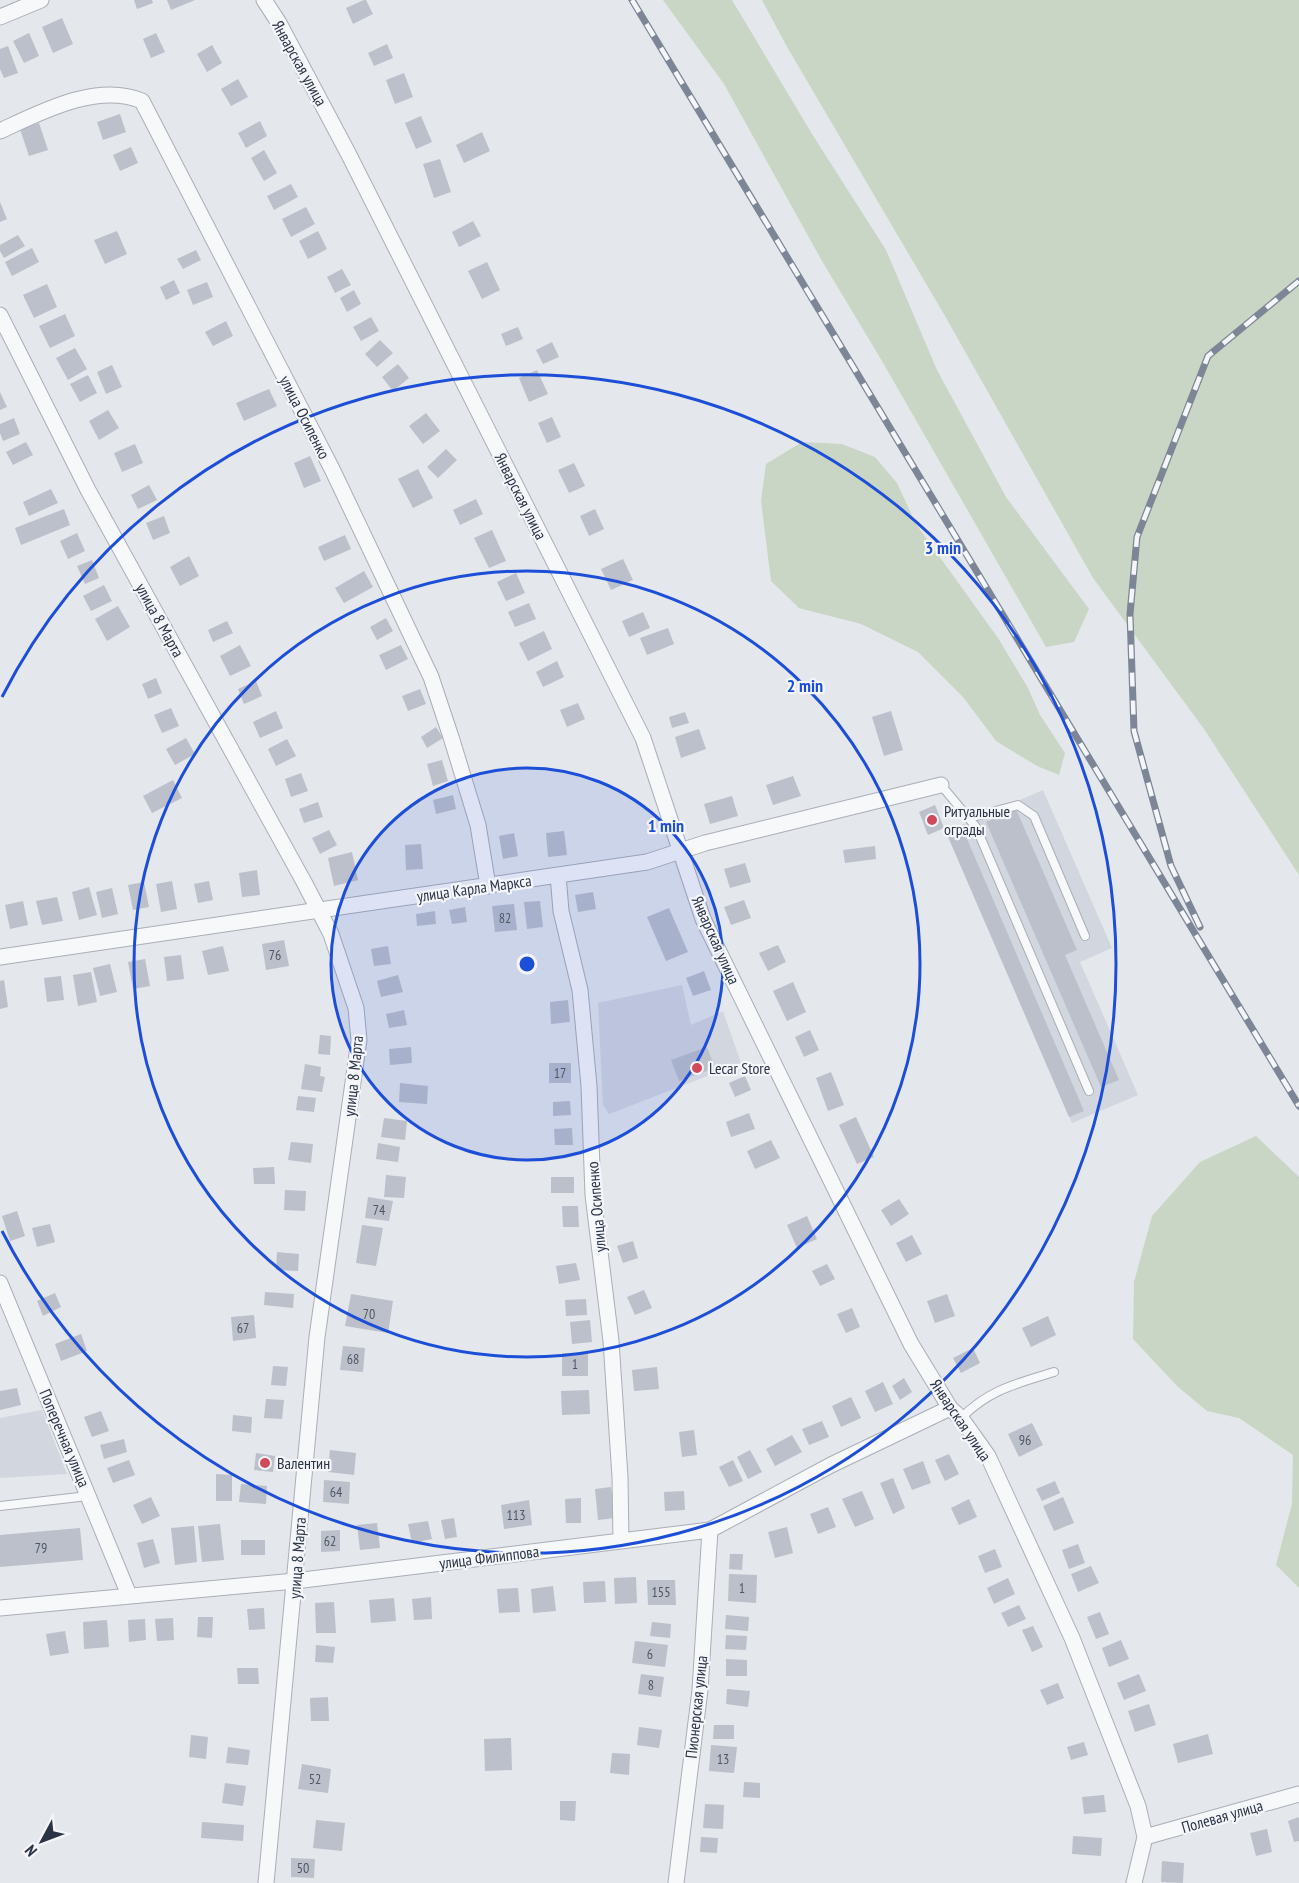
<svg xmlns="http://www.w3.org/2000/svg" width="1299" height="1883" viewBox="0 0 1299 1883" font-family="'PT Sans Narrow',sans-serif">
	<style>
		.built { fill: #d2d6de }
		.green { fill: #c9d6c5 }
		.building { fill: #bbc0ca }
		.lines { fill: none; stroke-linecap: round; stroke-linejoin: round }
		.lane-casing { stroke: #a9aeb7; stroke-width: 10 }
		.street-casing { stroke: #a9aeb7; stroke-width: 17 }
		.lane { stroke: #f7f8fa; stroke-width: 8 }
		.street { stroke: #f7f8fa; stroke-width: 15 }
		.rail-casing { stroke: #7d8696; stroke-width: 7 }
		.rail { stroke: #f4f6f9; stroke-width: 4.5; stroke-dasharray: 14; stroke-linecap: butt }
		.ring { fill: none; stroke: #1d4ed8; stroke-width: 3 }
		.poi-dot { fill: #d1495b; stroke: #f4f6f9; stroke-width: 2 }
		.labels { text-anchor: middle; stroke-width: 4.5; stroke-linejoin: round; paint-order: stroke }
		.number-label { font-size: 14px; fill: #4f5766 }
		.street-label { font-size: 16px; fill: #2b3445; stroke: #f4f6f9 }
		.poi-label { font-size: 16px; fill: #2b3445; stroke: #f4f6f9; text-anchor: start }
		.centre { fill: #1d4ed8; stroke: #f4f6f9; stroke-width: 3 }
		.ring-label { font-size: 18px; text-anchor: middle; font-weight: bold; fill: #1d4ed8; stroke: #f4f6f9; stroke-width: 4.5; stroke-linejoin: round; paint-order: stroke }
	</style>
	<rect width="100%" height="100%" fill="#e4e7ec"/>
	<path class="built" d="M1043 790 1112 948 1080 962 1138 1095 1072 1123 946 832Z
		M682 985 691 1025 723 1011 741 1063 609 1114 603 1105 598 1003Z
		M42 1410 67 1474 0 1478V1418Z"/>
	<path class="green" d="M663 0H732L812 134 886 250 937 370 1006 497 1089 609 1074 642 1046 647 882 361 822 261 724 84Z
		M762 0H1299V875L1204 729 1093 578 945 316 786 45Z
		M802 442 842 444 875 457 897 483 916 524 998 638 1028 688 1040 715 1065 753 1059 775 1037 766 996 741 963 697 918 652 861 624 799 608 771 581 761 501 766 464Z
		M1256 1136 1299 1177V1588L1276 1565 1292 1504 1293 1455 1239 1418 1207 1411 1177 1386 1133 1339 1134 1282 1152 1216 1200 1162Z"/>
	<path class="building" d="M134 0H152L153 3 137 9Z
		M167 0H195L171 10Z
		M364 0H366L373 14 353 24 346 8Z
		M62 18 73 44 53 53 42 27Z
		M29 33 39 56 24 63 13 41Z
		M156 33 165 52 151 58 143 39Z
		M387 44 393 58 374 66 368 53Z
		M212 45 222 63 207 72 197 54Z
		M8 46 18 73 4 78 0 69V49Z
		M404 73 413 97 395 104 386 80Z
		M238 79 248 97 231 106 221 89Z
		M120 114 126 132 103 140 97 122Z
		M421 116 432 142 416 149 405 123Z
		M260 121 267 136 246 148 238 133Z
		M39 123 48 150 29 156 20 129Z
		M482 132 490 151 464 163 456 145Z
		M131 147 138 163 120 171 113 155Z
		M264 150 277 173 264 181 251 158Z
		M440 159 451 192 434 198 423 164Z
		M291 184 298 197 274 210 267 196Z
		M0 202 7 219 0 222Z
		M306 207 315 224 291 237 282 219Z
		M473 221 481 236 459 247 452 232Z
		M117 231 127 254 105 264 94 240Z
		M318 231 327 249 308 259 299 241Z
		M18 235 25 246 4 258 0 251V245Z
		M32 248 39 262 12 276 5 262Z
		M196 250 201 260 183 269 177 259Z
		M487 262 500 290 482 299 468 271Z
		M342 269 351 285 335 293 327 277Z
		M174 280 180 293 166 300 160 287Z
		M207 282 213 297 193 305 187 290Z
		M47 284 57 307 34 318 23 295Z
		M354 290 361 304 347 312 340 298Z
		M65 314 75 336 50 348 39 326Z
		M371 317 379 331 361 341 353 327Z
		M226 321 233 336 213 346 205 332Z
		M518 327 523 339 506 346 501 334Z
		M380 340 393 353 377 367 365 354Z
		M552 342 559 357 543 364 536 350Z
		M75 348 87 369 68 380 56 358Z
		M398 364 409 378 393 391 382 377Z
		M112 365 122 387 106 394 97 372Z
		M537 370 548 394 529 402 519 378Z
		M88 375 97 393 80 402 70 384Z
		M269 389 277 406 244 421 236 403Z
		M0 392 7 407 0 410Z
		M108 410 119 428 99 440 89 421Z
		M426 413 440 431 423 444 409 426Z
		M552 417 561 437 547 443 538 423Z
		M14 418 20 434 3 441 0 433V424Z
		M26 442 33 455 13 465 6 452Z
		M135 444 143 463 122 472 114 453Z
		M446 449 457 460 438 478 427 467Z
		M310 456 321 481 304 488 294 463Z
		M574 463 585 486 569 493 558 470Z
		M418 469 433 498 413 508 398 479Z
		M149 485 157 500 138 509 131 495Z
		M51 489 58 503 29 516 23 502Z
		M476 499 483 514 460 525 453 510Z
		M64 509 70 525 21 545 15 528Z
		M595 509 604 529 589 536 580 516Z
		M164 516 170 533 153 540 146 523Z
		M492 530 506 561 489 568 474 538Z
		M77 533 85 551 68 559 60 541Z
		M345 535 351 549 324 561 318 547Z
		M189 556 199 576 180 586 170 567Z
		M623 559 633 580 611 590 601 569Z
		M92 560 99 578 85 584 77 566Z
		M364 571 373 587 344 603 335 588Z
		M516 573 525 593 506 601 497 582Z
		M104 585 112 601 91 611 83 596Z
		M529 603 536 619 515 627 508 612Z
		M118 606 130 627 107 641 95 619Z
		M643 612 650 628 629 637 622 621Z
		M386 618 393 631 377 640 370 627Z
		M227 621 233 633 213 642 208 630Z
		M668 628 674 644 647 655 640 638Z
		M544 631 552 649 528 661 519 643Z
		M240 645 251 666 230 676 220 656Z
		M401 645 408 659 386 670 379 655Z
		M557 661 564 677 543 687 536 672Z
		M156 678 162 693 148 699 142 684Z
		M256 681 262 696 244 704 238 689Z
		M420 689 426 704 408 711 402 696Z
		M578 703 585 719 567 727 560 710Z
		M171 708 179 726 162 733 154 715Z
		M276 711 283 728 260 738 253 722Z
		M891 711 903 750 884 756 872 717Z
		M685 712 689 723 672 728 669 717Z
		M436 727 443 738 427 748 421 737Z
		M699 729 706 749 681 758 675 737Z
		M186 738 195 754 175 765 166 749Z
		M287 739 296 756 276 766 268 749Z
		M442 760 448 781 433 786 427 764Z
		M301 773 308 791 291 797 285 779Z
		M793 776 801 796 773 805 766 785Z
		M173 780 182 798 152 813 143 796Z
		M453 795 456 809 436 814 433 800Z
		M732 796 738 816 710 824 704 804Z
		M318 802 323 817 304 823 299 809Z
		M935 805 944 828 928 835 919 812Z
		M1016 809 1077 950 1065 955 1119 1080 1101 1087 986 822Z
		M961 825 1084 1111 1069 1117 946 832Z
		M329 830 337 845 320 854 312 838Z
		M564 831 567 855 548 857 546 833Z
		M514 833 518 856 503 859 499 836Z
		M421 844 423 869 406 870 405 845Z
		M875 846 876 859 845 863 843 850Z
		M352 852 358 880 334 886 328 858Z
		M745 863 751 882 730 888 724 869Z
		M257 870 260 895 242 897 239 873Z
		M172 881 177 909 161 912 156 884Z
		M209 881 213 900 198 903 194 884Z
		M144 882 149 907 133 910 128 885Z
		M89 887 97 915 79 920 72 892Z
		M112 888 118 914 102 918 96 892Z
		M593 892 596 909 578 912 575 895Z
		M57 897 63 921 42 925 36 901Z
		M744 900 751 918 731 925 724 907Z
		M23 901 28 925 10 929 5 905Z
		M540 901 543 927 527 929 524 902Z
		M514 904 517 930 495 932 492 906Z
		M465 907 467 922 452 924 449 910Z
		M669 908 688 952 666 961 647 917Z
		M435 911 436 924 417 926 416 914Z
		M284 940 289 966 266 970 262 944Z
		M778 945 786 962 768 971 759 953Z
		M223 946 229 971 208 975 202 951Z
		M388 946 391 964 374 966 371 949Z
		M181 955 184 979 167 981 164 957Z
		M145 959 150 986 133 989 128 962Z
		M110 964 117 992 100 996 93 968Z
		M704 971 711 990 693 996 686 978Z
		M91 972 97 1002 78 1006 73 975Z
		M398 975 403 992 381 997 377 981Z
		M61 976 64 1000 47 1002 44 978Z
		M4 980 8 1007 0 1009V981Z
		M793 982 806 1012 787 1021 773 991Z
		M568 1000 570 1022 551 1024 550 1002Z
		M404 1010 407 1025 389 1028 386 1014Z
		M810 1030 819 1050 804 1057 795 1037Z
		M320 1035 331 1036 330 1055 318 1054Z
		M411 1047 412 1063 390 1065 389 1049Z
		M707 1047 715 1068 679 1081 671 1060Z
		M549 1063H571V1083H549Z
		M305 1064 321 1067 320 1076 325 1077 322 1092 301 1089Z
		M831 1072 844 1105 828 1111 816 1078Z
		M745 1076 751 1090 735 1097 729 1083Z
		M400 1083 428 1086 427 1104 399 1102Z
		M298 1096 316 1098 314 1112 296 1110Z
		M570 1101 571 1115 553 1116V1102Z
		M749 1113 755 1129 731 1137 726 1122Z
		M856 1117 874 1157 857 1164 839 1125Z
		M384 1118 407 1121 405 1140 381 1137Z
		M572 1128 573 1145H555L554 1129Z
		M771 1140 780 1158 755 1169 747 1151Z
		M291 1142 313 1144 311 1163 288 1160Z
		M378 1143 400 1147 398 1162 376 1159Z
		M274 1167 275 1184H254L253 1168Z
		M386 1175 406 1177 404 1198 384 1197Z
		M551 1177H574V1193H551Z
		M285 1190 306 1191 305 1211 284 1210Z
		M368 1197 393 1201 389 1221 365 1218Z
		M899 1199 909 1214 891 1226 881 1210Z
		M562 1206H578L579 1227H563Z
		M17 1211 25 1236 10 1241 2 1216Z
		M807 1216 817 1239 797 1248 787 1225Z
		M50 1224 55 1242 37 1247 32 1228Z
		M362 1225 383 1228 376 1266 356 1263Z
		M912 1235 922 1254 906 1262 896 1243Z
		M633 1241 638 1258 623 1263 617 1246Z
		M277 1252 299 1254 298 1271 276 1270Z
		M576 1263 580 1280 559 1284 556 1266Z
		M827 1264 835 1279 820 1286 812 1271Z
		M644 1290 652 1308 635 1315 627 1297Z
		M265 1292 294 1294 293 1308 264 1305Z
		M55 1293 61 1307 43 1316 37 1301Z
		M351 1294 393 1301 388 1333 345 1326Z
		M947 1294 955 1316 935 1323 927 1301Z
		M586 1299 587 1315 566 1316 565 1300Z
		M852 1308 860 1327 846 1333 837 1314Z
		M254 1315 256 1338 233 1341 231 1317Z
		M1048 1316 1056 1335 1031 1347 1022 1328Z
		M590 1320 592 1342 572 1344 570 1322Z
		M81 1334 87 1351 61 1361 55 1344Z
		M343 1346 365 1348 363 1372 340 1370Z
		M973 1348 980 1363 961 1373 953 1358Z
		M562 1353H588V1376H562Z
		M273 1366 288 1367 286 1386 271 1385Z
		M657 1367 659 1389 634 1391 632 1370Z
		M904 1378 912 1392 900 1400 892 1386Z
		M883 1382 893 1404 875 1412 865 1391Z
		M17 1388 21 1405 0 1410V1391Z
		M589 1390 590 1414 562 1415 561 1391Z
		M851 1397 861 1418 841 1427 832 1406Z
		M266 1399 284 1400 282 1419 264 1418Z
		M101 1411 109 1431 92 1437 84 1417Z
		M233 1415 252 1417 251 1433 232 1431Z
		M822 1421 829 1437 809 1445 802 1429Z
		M1032 1423 1043 1445 1019 1457 1008 1434Z
		M694 1430 697 1455 682 1457 679 1432Z
		M792 1435 802 1452 775 1466 766 1449Z
		M124 1439 127 1452 104 1459 100 1445Z
		M330 1450 356 1453 354 1475 328 1472Z
		M750 1450 762 1472 748 1479 737 1457Z
		M256 1453 275 1456 273 1472 254 1470Z
		M949 1454 959 1474 945 1481 935 1460Z
		M129 1460 135 1475 113 1483 107 1468Z
		M733 1460 743 1481 729 1487 719 1467Z
		M923 1461 931 1483 912 1490 903 1469Z
		M216 1474 232 1475V1501H216Z
		M893 1478 905 1508 893 1514 880 1483Z
		M324 1480 350 1482 349 1504 323 1502Z
		M1055 1481 1060 1493 1042 1501 1036 1489Z
		M241 1484 267 1486 266 1504 239 1502Z
		M611 1487 615 1518 598 1520 595 1489Z
		M684 1491 685 1510 665 1511 664 1492Z
		M862 1491 874 1519 855 1527 842 1499Z
		M151 1497 160 1516 142 1524 133 1505Z
		M1063 1497 1074 1523 1054 1531 1043 1506Z
		M581 1498V1523H566L565 1499Z
		M969 1499 977 1517 959 1525 951 1508Z
		M529 1500 532 1525 504 1529 501 1505Z
		M828 1507 836 1527 818 1534 810 1514Z
		M454 1518 457 1537 445 1539 441 1520Z
		M428 1521 432 1539 412 1543 408 1524Z
		M377 1523 380 1548 360 1550 357 1525Z
		M220 1524 224 1560 202 1562 198 1526Z
		M194 1526 197 1562 175 1565 171 1528Z
		M787 1527 793 1553 775 1558 768 1532Z
		M80 1528 83 1560 0 1567V1535Z
		M340 1530V1551L321 1552V1531Z
		M153 1539 160 1563 144 1568 137 1543Z
		M241 1540H265V1555H241Z
		M1078 1544 1085 1563 1069 1569 1062 1550Z
		M995 1549 1002 1567 985 1573 978 1556Z
		M730 1554H743L742 1570 729 1569Z
		M1091 1566 1099 1583 1078 1592 1071 1574Z
		M729 1574 757 1575 756 1603 728 1601Z
		M636 1577 637 1603 615 1604 614 1578Z
		M1008 1578 1015 1594 994 1604 987 1588Z
		M647 1580H675L676 1605H648Z
		M605 1581 606 1602 584 1603 583 1582Z
		M553 1586 556 1611 533 1613 531 1589Z
		M518 1588 520 1612 499 1613 497 1589Z
		M431 1597 432 1619 414 1620 412 1599Z
		M394 1598 396 1621 371 1623 369 1600Z
		M334 1602 336 1633H316L315 1603Z
		M1019 1605 1026 1619 1008 1627 1001 1613Z
		M264 1608 265 1629 249 1630 247 1609Z
		M1100 1612 1109 1634 1096 1639 1087 1617Z
		M726 1615 749 1617 748 1631 725 1629Z
		M198 1617H213L212 1638 197 1637Z
		M173 1618 174 1640 157 1641 155 1619Z
		M145 1619 146 1640 129 1642 128 1620Z
		M107 1620 109 1647 84 1649 83 1622Z
		M652 1622 671 1624 670 1638 650 1636Z
		M1033 1626 1043 1647 1032 1652 1022 1630Z
		M65 1631 69 1653 50 1656 46 1634Z
		M726 1635 747 1636 746 1650 725 1649Z
		M1121 1640 1129 1659 1109 1667 1102 1648Z
		M635 1641 668 1645 665 1667 632 1663Z
		M316 1645 335 1647 333 1663 315 1662Z
		M726 1659 747 1660V1676H726Z
		M237 1668H258L259 1684H238Z
		M641 1674 664 1677 661 1697 638 1694Z
		M1139 1674 1146 1691 1124 1700 1117 1683Z
		M1058 1683 1064 1698 1047 1705 1040 1690Z
		M727 1689 750 1691 748 1707 726 1704Z
		M328 1697 329 1721H311L310 1698Z
		M1149 1704 1156 1725 1135 1732 1128 1711Z
		M714 1725H734V1739H713Z
		M639 1727 662 1730 659 1748 637 1745Z
		M1208 1734 1213 1754 1178 1763 1173 1744Z
		M191 1735 208 1737 206 1759 189 1757Z
		M511 1738 512 1770 485 1771 484 1739Z
		M1084 1742 1088 1755 1071 1760 1067 1747Z
		M711 1745 737 1747 734 1773 709 1771Z
		M228 1747 250 1750 248 1765 226 1763Z
		M612 1753 630 1754 629 1775 610 1773Z
		M302 1764 331 1769 328 1793 298 1789Z
		M744 1782 760 1783V1798L743 1797Z
		M225 1783 246 1786 243 1806 222 1803Z
		M1104 1795 1106 1812 1084 1814 1082 1797Z
		M560 1801H576L575 1821 560 1820Z
		M705 1804 724 1805 723 1829 703 1828Z
		M1299 1817V1841L1294 1842 1288 1821Z
		M316 1820 345 1823 342 1851 313 1848Z
		M202 1822 244 1825 243 1841 201 1838Z
		M1267 1829 1272 1852 1256 1856 1250 1833Z
		M1073 1836 1102 1838 1101 1856 1072 1854Z
		M701 1837 718 1838 717 1853 700 1852Z
		M291 1858 315 1859 314 1878 291 1877Z
		M1162 1861 1184 1863 1183 1883 1161 1882Z"/>
	<g class="lines">
		<g class="lane-casing">
			<path id="lane" d="M941 785 976 827 1089 1091
				M969 818 1018 805 1034 816 1085 936
				M961 1418C990 1389 1016 1384 1054 1372
				M0 1506 88 1496"/>
		</g>
		<g class="street-casing">
			<path id="street" d="M264 0 279 23 348 153 643 738 703 919 911 1344 950 1408 961 1418 988 1456 1072 1638 1138 1806 1145 1837 1134 1883
				M0 17 41 0
				M0 131C41 112 97 82 142 101L332 469 431 677 451 737 478 825 488 886
				M0 315 88 490 304 882 331 934 356 1008 359 1040 317 1337 266 1883
				M558 875 561 911 580 990 589 1086 593 1195 611 1341 620 1477 621 1541
				M0 957 647 862 705 843 941 785
				M0 1283 129 1595
				M0 1608 295 1581 710 1530 831 1465 950 1408
				M1145 1837 1299 1794
				M676 1883 700 1690 710 1530"/>
		</g>
		<use href="#lane" class="lane"/>
		<use href="#street" class="street"/>
		<g class="rail-casing">
			<path id="rail" d="M632 0 1299 1106
				M1200 927 1171 866 1134 731 1130 614 1137 537 1208 356 1299 281"/>
		</g>
		<use href="#rail" class="rail"/>
	</g>
	<circle cx="527" cy="964" r="196" fill="#1d4ed8" fill-opacity=".12"/>
	<g class="ring">
		<circle cx="527" cy="964" r="196"/>
		<circle cx="527" cy="964" r="393"/>
		<path d="M2 697A589 589 0 1 1 2 1231"/>
	</g>
	<g class="poi-dot">
		<circle cx="932" cy="820" r="6"/>
		<circle cx="697" cy="1068" r="6"/>
		<circle cx="265" cy="1463" r="6"/>
	</g>
	<g class="labels">
		<g class="number-label">
			<text x="505" y="923">82</text>
			<text x="275" y="960">76</text>
			<text x="560" y="1078">17</text>
			<text x="379" y="1215">74</text>
			<text x="369" y="1319">70</text>
			<text x="243" y="1333">67</text>
			<text x="353" y="1364">68</text>
			<text x="575" y="1369">1</text>
			<text x="1025" y="1445">96</text>
			<text x="336" y="1497">64</text>
			<text x="516" y="1520">113</text>
			<text x="330" y="1546">62</text>
			<text x="41" y="1553">79</text>
			<text x="742" y="1593">1</text>
			<text x="661" y="1597">155</text>
			<text x="650" y="1659">6</text>
			<text x="651" y="1690">8</text>
			<text x="723" y="1764">13</text>
			<text x="315" y="1784">52</text>
			<text x="303" y="1873">50</text>
		</g>
		<g class="street-label">
			<text transform="translate(300 63) rotate(61)" y="6">Январская улица</text>
			<text transform="translate(305 417) rotate(63)" y="6">улица Осипенко</text>
			<text transform="translate(521 496) rotate(63)" y="6">Январская улица</text>
			<text transform="translate(160 620) rotate(61)" y="6">улица 8 Марта</text>
			<text transform="translate(474 888) rotate(-8)" y="6">улица Карла Маркса</text>
			<text transform="translate(716 940) rotate(66)" y="6">Январская улица</text>
			<text transform="translate(353 1076) rotate(-84)" y="6">улица 8 Марта</text>
			<text transform="translate(596 1207) rotate(-95)" y="6">улица Осипенко</text>
			<text transform="translate(961 1420) rotate(56)" y="6">Январская улица</text>
			<text transform="translate(65 1438) rotate(67)" y="6">Поперечная улица</text>
			<text transform="translate(489 1557) rotate(-7)" y="6">улица Филиппова</text>
			<text transform="translate(297 1558) rotate(-86)" y="6">улица 8 Марта</text>
			<text transform="translate(696 1707) rotate(-84)" y="6">Пионерская улица</text>
			<text transform="translate(1222 1816) rotate(-16)" y="6">Полевая улица</text>
		</g>
		<g class="poi-label">
			<text x="944" y="817">Ритуальные<tspan x="944" dy="18">ограды</tspan></text>
			<text x="709" y="1074">Lecar Store</text>
			<text x="277" y="1469">Валентин</text>
		</g>
	</g>
	<circle cx="527" cy="964" r="9" class="centre"/>
	<g class="ring-label">
		<text x="943" y="554">3 min</text>
		<text x="805" y="692">2 min</text>
		<text x="666" y="832">1 min</text>
	</g>
	<g transform="translate(42 1841) rotate(229)" stroke="#f4f6f9" stroke-width="4.5" paint-order="stroke">
	<path d="M0-4.5L10 22L0 15L-10 22Z" fill="#2b3445"/>
	<text y="-9" font-size="16" font-weight="bold" text-anchor="middle" fill="#2b3445">N</text>
	</g>
</svg>
